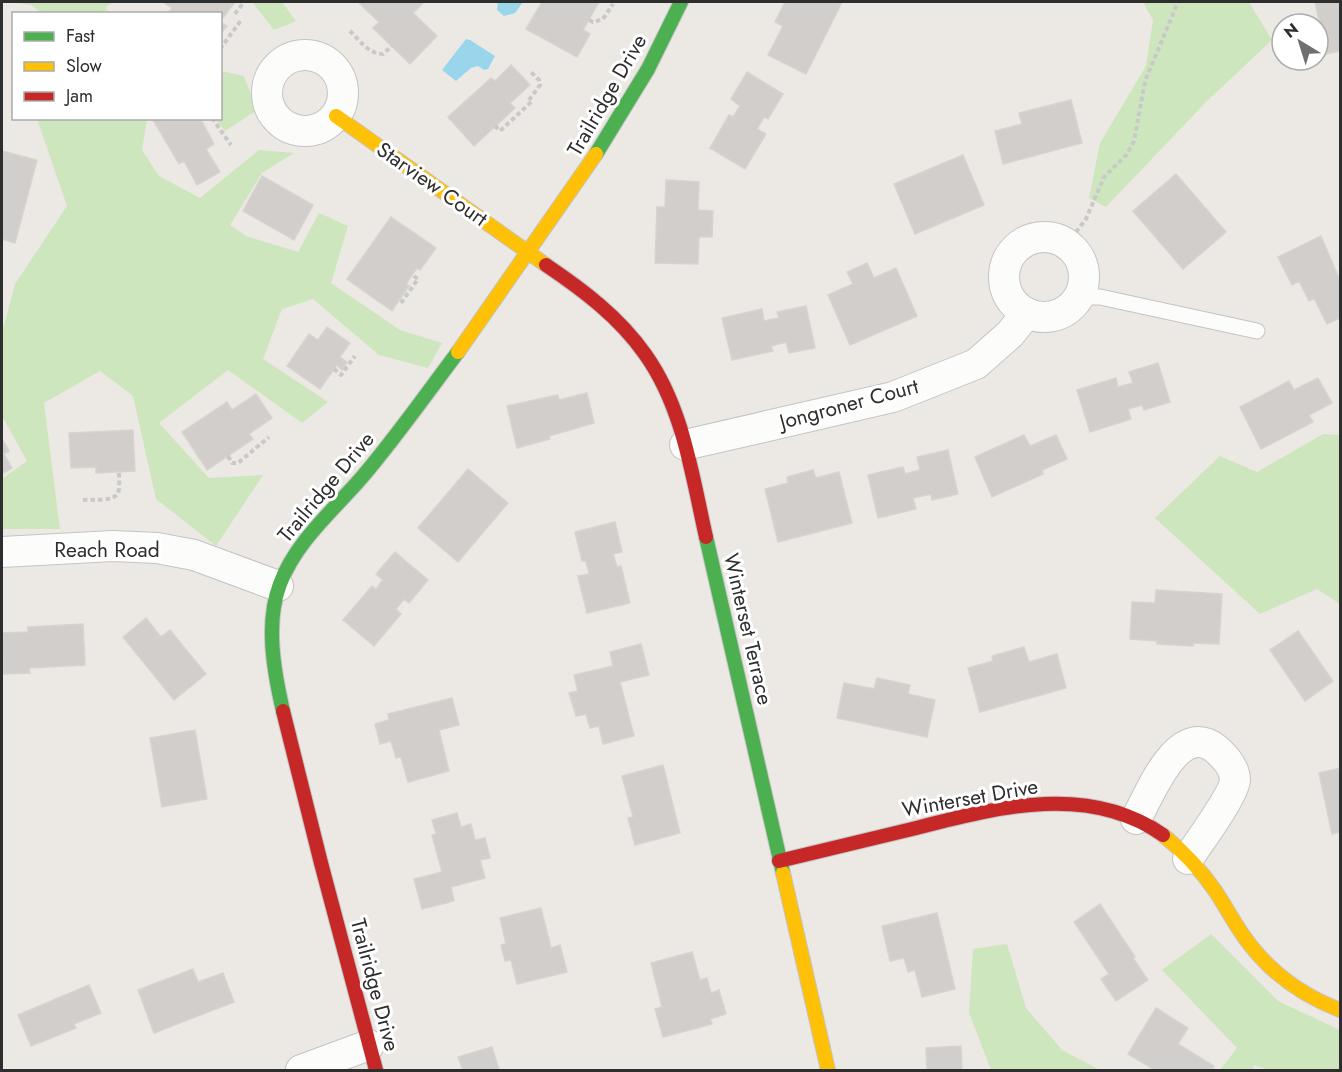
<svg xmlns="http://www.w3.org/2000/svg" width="1342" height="1072" viewBox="0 0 1342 1072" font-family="Jost,sans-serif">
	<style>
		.green { fill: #cee6be }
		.water { fill: #99d6ec }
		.building { fill: #d1cecb; stroke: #d7d4d0; stroke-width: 1.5 }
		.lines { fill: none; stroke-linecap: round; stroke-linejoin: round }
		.lane-casing { stroke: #c5c4c5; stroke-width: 17 }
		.street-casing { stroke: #c5c4c5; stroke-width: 32 }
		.fast-casing { stroke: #c5c4c5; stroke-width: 16 }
		.slow-casing { stroke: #c5c4c5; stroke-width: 16 }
		.jam-casing { stroke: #c5c4c5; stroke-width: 16 }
		.path { stroke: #c9c9c8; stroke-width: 4; stroke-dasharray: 4.5 3; stroke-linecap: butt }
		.lane { stroke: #fcfcfb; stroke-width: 15 }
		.street { stroke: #fcfcfb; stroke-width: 30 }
		.fast { stroke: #4caf50; stroke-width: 14 }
		.slow { stroke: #ffc107; stroke-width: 14 }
		.jam { stroke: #c62828; stroke-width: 14 }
		.labels { text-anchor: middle; stroke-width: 6; stroke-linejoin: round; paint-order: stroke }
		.street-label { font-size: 21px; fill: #2e2e2e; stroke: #fff }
	</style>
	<rect width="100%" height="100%" fill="#ece8e4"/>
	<path class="green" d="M10 2H114L105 7 110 14 41 13 31 5Z
		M252 2H282L296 21 274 30Z
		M1143 2H1249L1272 40 1206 102 1106 207 1089 198 1100 143 1146 66 1153 20Z
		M221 71 244 76 257 110 225 131 215 119 220 118Z
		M37 119H147L142 150 159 176 200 198 259 150 294 153 262 173 230 225 246 236 298 252 319 213 348 226 331 283 400 330 442 343 428 368 379 355 313 299 282 309 263 359 328 402 302 423 228 370 159 423 209 478 263 475 216 546 156 499 133 396 100 371 44 403 60 529H2V479L27 461 2 416V333L15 284 67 206Z
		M1323 434 1340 435V604L1317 589 1260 614 1155 518 1220 456 1257 472Z
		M1211 934 1278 1001 1340 1030V1070H1269L1254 1065 1253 1070H1220L1237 1048 1162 970Z
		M1007 944 1026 1008 1062 1050 1100 1070H991L969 1013 973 949Z"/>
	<path class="water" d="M498 2H523L515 13 504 16 497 10Z
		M466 39 470 40 495 56 488 69 484 70 478 66 471 68 456 81 442 70Z"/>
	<path class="building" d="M163 2H235L220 22V14H167L172 8Z
		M358 2H424L413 13 437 36 410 64 373 28 379 22Z
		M542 2H599L583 30 590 34 577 57 526 29Z
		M785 2H842L806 74 768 55 783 26 775 22Z
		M1315 2H1340V51L1326 54Z
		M220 22 227 26 220 34Z
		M511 65 530 85 510 103 515 108 474 146 448 117 491 78 495 81Z
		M747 72 783 94 768 119 764 117 757 129 766 134 745 169 710 148 729 115 733 117 740 106 731 99Z
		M1071 100 1082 143 1003 164 995 131 1022 124 1019 113Z
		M152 118H200L214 144 206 149 220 172 197 185 184 161 179 164Z
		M2 151 37 160 15 243 2 239Z
		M963 155 984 205 915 234 894 184Z
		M1176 174 1226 232 1183 269 1133 211Z
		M262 176 313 205 294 240 243 211Z
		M666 180 699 182 698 210 713 211 712 237H699L698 264 655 263 657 207H665Z
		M391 217 436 248 420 270 417 268 412 275 406 284 409 286 392 311 347 279Z
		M1321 236 1340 281V318L1327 324 1314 298 1309 301 1299 281 1292 285 1278 257Z
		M867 263 874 278 896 268 917 316 850 345 828 295 853 284 847 272Z
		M806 306 815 348 789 353 786 342 771 346 773 351 732 360 722 318 762 309 764 321 779 318 777 312Z
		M327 327 350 343 340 357 347 362 342 370 337 365 320 389 287 366 309 334 318 340Z
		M1158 363 1170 402 1144 410 1142 405 1128 409 1131 419 1090 432 1077 390 1116 378 1118 387 1133 383 1129 372Z
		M1318 378 1332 403 1309 415 1313 422 1261 449 1240 407 1289 381 1294 390Z
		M587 393 594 423 549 436 550 439 517 448 507 406 558 395 559 400Z
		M256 394 272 418 249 434 253 439 207 470 182 432 227 402 232 410Z
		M133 430 135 471 96 473V467L71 468 69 433Z
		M1024 435 1030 446 1056 435 1067 459 1042 470 1043 474 992 497 975 457Z
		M2 439 9 451 4 454 12 468 2 474Z
		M948 450 958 494 932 500 931 494 913 498 916 509 878 518 868 475 903 467 905 474 920 470 917 457Z
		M468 469 508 503 458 562 418 528Z
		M813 470 816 478 839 472 852 523 778 542 765 489 788 483 787 477Z
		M615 522 622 552 613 554 617 567 621 566 630 603 587 613 578 576 589 574 586 561H582L575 532Z
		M395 552 428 580 409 603 404 599 396 609 401 614 374 646 343 620 372 586 376 589 383 580 376 574Z
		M1156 590 1222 594 1219 644 1193 643V646L1157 644V641L1130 639 1132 602 1155 603Z
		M146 618 161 637 170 630 206 674 174 700 123 637Z
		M83 624 85 665 29 668 30 673 3 674 2 633 28 632V627Z
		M1298 631 1333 681 1305 701 1270 650Z
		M641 644 649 675 620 682 634 736 603 744 599 726 590 728 586 714 576 716 569 693 578 691 574 675 613 666 610 652Z
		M1024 647 1029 662 1057 654 1066 688 980 712 968 668 993 661 992 656Z
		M877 678 910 685 908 694 935 700 927 737 837 718 844 683 874 689Z
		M452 698 459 725 439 730 449 771 408 782 401 757 396 758 391 741 380 744 375 724 389 720 388 714Z
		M195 730 207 799 162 807 150 738Z
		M663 765 680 833 635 845 628 818 633 817 622 776Z
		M1340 768V832L1332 834 1319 773Z
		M457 813 461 827 471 824 475 840 485 838 490 858 480 860 485 878 451 887 454 901 422 909 414 879 442 872 432 835 436 834 432 820Z
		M1100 904 1135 957 1133 958 1148 980 1116 1001 1101 979 1109 974 1074 922Z
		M541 908 551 948 560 945 567 972 517 984 511 960 505 961 501 945 506 944 500 918Z
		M937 913 955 989 922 997 915 970 908 972 904 958 890 961 882 926Z
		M692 952 700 980 707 978 711 993 719 990 726 1014 710 1019 712 1024 663 1037 655 1009 662 1007 651 963Z
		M193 969 198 982 223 973 234 1002 154 1033 138 990Z
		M89 985 101 1013 74 1024 76 1028 31 1046 18 1015Z
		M1156 1008 1188 1028 1178 1044 1214 1066 1212 1070H1155L1128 1054Z
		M961 1046 962 1070H927L926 1048Z
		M492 1047 499 1070H463L458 1057Z"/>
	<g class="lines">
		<g class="lane-casing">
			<path id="lane" d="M1079 297H1100L1257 331"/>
		</g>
		<g class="street-casing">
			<path id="street" d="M267 93a38 38 0 1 1 76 0a38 38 0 1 1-76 0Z
				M1004 277a40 40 0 1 1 80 0a40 40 0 1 1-80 0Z
				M685 445 893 397 976 364 1010 334 1027 313
				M2 552 113 546 157 548 194 555 278 586
				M1136 819C1150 794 1178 719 1216 749 1224 756 1235 768 1235 780 1234 795 1198 843 1188 859
				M301 1070 369 1045"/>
		</g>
		<g class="fast-casing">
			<path id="fast" d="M596 154 648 69 681 2
				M706 537 783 873
				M283 711C274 672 265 623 280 584 296 541 334 510 363 476 397 436 427 393 458 352"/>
		</g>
		<g class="slow-casing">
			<path id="slow" d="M336 116 546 265
				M458 352 596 154
				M1163 835C1183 851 1201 870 1216 892 1228 910 1237 929 1251 946 1274 975 1306 997 1340 1010
				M783 873 828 1070"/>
		</g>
		<g class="jam-casing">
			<path id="jam" d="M546 265C583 290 619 317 645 354 683 407 692 475 706 537
				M283 711 321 863 376 1070
				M779 861C822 851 865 840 908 830 991 809 1086 781 1163 835"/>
		</g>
		<path class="path" d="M235 14 244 2
			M589 20 593 22 603 19 613 4
			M350 31C360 41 369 54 383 54L392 46
			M220 49 242 19
			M529 100 540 85 539 80 531 72
			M212 118 231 145
			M495 126 500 131 531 102
			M1067 244 1086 219 1104 177 1127 154 1134 141 1145 81 1178 2
			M401 303 418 279 412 275
			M334 369 341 375 355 356
			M228 456 232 463H238L269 437
			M83 500C92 499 114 502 118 493 120 488 119 477 119 472"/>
		<use href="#lane" class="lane"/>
		<use href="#street" class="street"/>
		<use href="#fast" class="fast"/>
		<use href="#slow" class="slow"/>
		<use href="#jam" class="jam"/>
	</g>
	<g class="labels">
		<g class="street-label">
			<text transform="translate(607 95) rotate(-60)" y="7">Trailridge Drive</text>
			<text transform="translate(432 184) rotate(35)" y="7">Starview Court</text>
			<text transform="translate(849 404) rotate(-15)" y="7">Jongroner Court</text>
			<text transform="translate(326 487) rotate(-50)" y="7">Trailridge Drive</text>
			<text x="107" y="557">Reach Road</text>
			<text transform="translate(748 629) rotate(77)" y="7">Winterset Terrace</text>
			<text transform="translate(970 798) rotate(-10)" y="7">Winterset Drive</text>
			<text transform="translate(375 985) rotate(75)" y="7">Trailridge Drive</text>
		</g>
	</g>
	<rect width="1342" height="1072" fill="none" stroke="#2e2e2e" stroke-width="6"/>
	<rect x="12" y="12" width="210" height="108" fill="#ffffff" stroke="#ababab" stroke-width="1.5"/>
	<rect x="24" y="32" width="30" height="9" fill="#4caf50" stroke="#ababab" stroke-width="1.5"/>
	<text x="66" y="42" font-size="18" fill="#2e2e2e">Fast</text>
	<rect x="24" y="62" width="30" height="9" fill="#ffc107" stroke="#ababab" stroke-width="1.5"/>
	<text x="66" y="72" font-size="18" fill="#2e2e2e">Slow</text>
	<rect x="24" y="92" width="30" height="9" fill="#c62828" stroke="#ababab" stroke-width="1.5"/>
	<text x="66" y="102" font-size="18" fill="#2e2e2e">Jam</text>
	<g transform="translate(1300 42) rotate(322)"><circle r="28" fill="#ffffff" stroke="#ababab" stroke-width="1.5"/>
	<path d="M0-4.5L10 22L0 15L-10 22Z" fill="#706f6e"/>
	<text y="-9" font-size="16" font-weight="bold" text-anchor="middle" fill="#2e2e2e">N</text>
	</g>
</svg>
